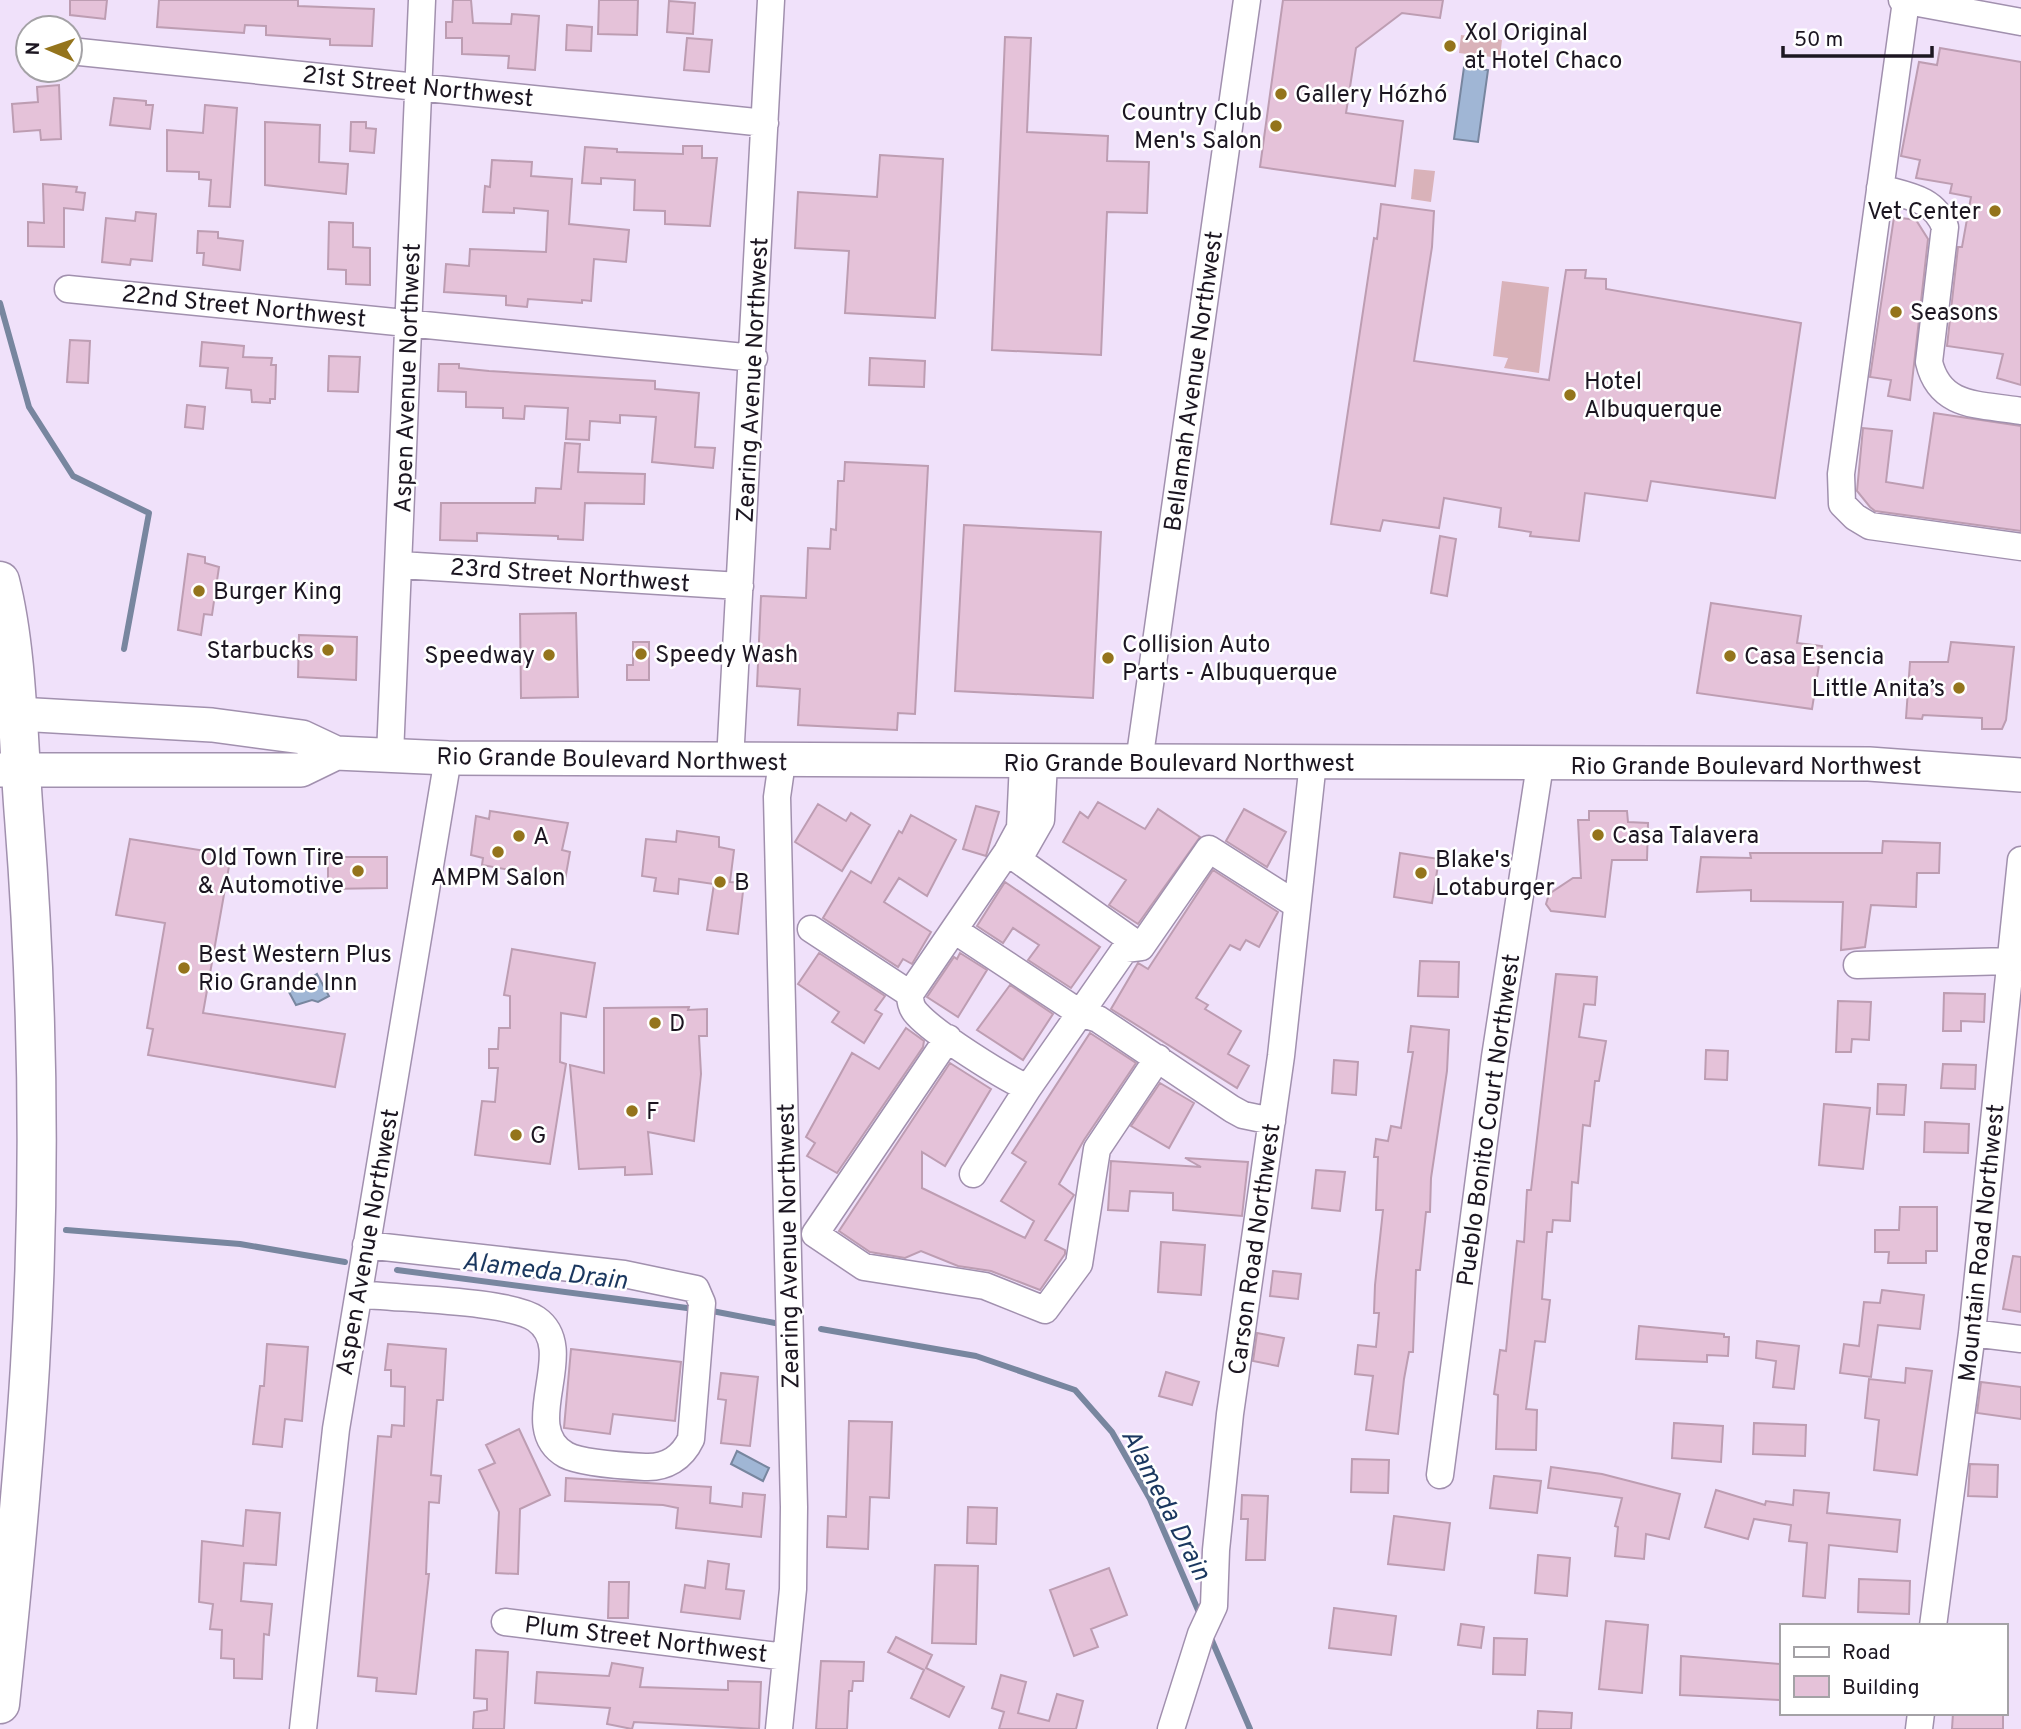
<svg xmlns="http://www.w3.org/2000/svg" width="2021" height="1729" viewBox="0 0 2021 1729" font-family="Overpass,sans-serif">
	<style>
		.green { fill: #d9b2b9 }
		.water { fill: #a0b6d5; stroke: #78869f; stroke-width: 2 }
		.lines { fill: none; stroke-linecap: round; stroke-linejoin: round }
		.stream { stroke: #78869f; stroke-width: 6 }
		.building { fill: #e5c2d9; stroke: #bd9db2; stroke-width: 2 }
		.minor-casing { stroke: #a190ae; stroke-width: 29 }
		.major-casing { stroke: #a190ae; stroke-width: 36 }
		.highway-casing { stroke: #a190ae; stroke-width: 41 }
		.minor { stroke: #fff; stroke-width: 26 }
		.major { stroke: #fff; stroke-width: 33 }
		.highway { stroke: #fff; stroke-width: 38 }
		.poi-dot { fill: #94741c; stroke: #fff; stroke-width: 2.5 }
		.labels { text-anchor: middle; stroke-width: 5; stroke-linejoin: round; paint-order: stroke }
		.poi-label { font-size: 24px; fill: #1c1621; stroke: #fff; text-anchor: start }
		.street-label { font-size: 24px; fill: #1c1621; stroke: #fff }
		.water-label { font-size: 26px; font-style: italic; fill: #1a375f; stroke: #fff }
	</style>
	<rect width="100%" height="100%" fill="#f0e1fa"/>
	<path class="green" d="M1461 35 1502 40 1500 58 1459 53Z
		M1414 169 1435 171 1431 202 1411 199Z
		M1502 281 1549 287 1539 373 1504 368 1508 358 1493 356Z"/>
	<path class="water" d="M1464 67 1488 70 1478 142 1454 139Z
		M317 974 329 996 318 1002 312 1000 296 1005 289 992Z
		M737 1451 769 1468 763 1481 731 1464Z"/>
	<g class="lines">
		<path class="stream" d="M0 303 29 407 73 476 149 513 124 649
			M66 1230 240 1244 345 1262
			M397 1270 687 1308
			M712 1311 780 1324
			M821 1329 976 1356 1075 1390 1112 1432 1150 1499 1201 1617
			M1210 1636 1250 1729"/>
	</g>
	<path class="building" d="M70 0H107L105 19 70 15Z
		M159 0H298V6L374 9 372 46 330 45V39L266 35V26L245 25 244 33 157 27Z
		M453 0H471L473 23 511 24 512 14 539 16 535 70 508 68 509 56 462 54V38H446V22H452Z
		M599 0H638L637 35 598 34Z
		M1283 0H1443L1440 18 1402 13 1356 48 1346 113 1403 121 1395 186 1260 167Z
		M669 1 695 3 693 34 667 32Z
		M567 25 592 27 591 51 566 50Z
		M1005 37 1031 38 1027 132 1108 136 1107 161 1149 162 1147 213 1107 212 1101 355 992 350Z
		M687 38 712 40 709 72 684 70Z
		M1940 48 2021 62V385L1997 378 2003 354 1947 346 1958 247H1962L1971 197 1950 193 1952 184 1916 178 1920 160 1901 156 1919 62 1937 65Z
		M59 85 61 139 41 140 40 130 14 132 12 104 38 102 37 87Z
		M114 98 146 101V105H153L150 129 110 125Z
		M205 105 237 108 230 207 209 206 211 180 199 179V172L167 171V130L203 133Z
		M265 122 320 125 319 162 348 164 346 194 265 185Z
		M351 122H366V128L376 129 374 153 350 151Z
		M683 146H702V158H717L710 226 665 224V211L634 210 635 180 601 178V184L582 183 585 147 617 149V152L683 154Z
		M880 155 943 159 935 318 845 313 849 251 795 248 798 192 877 197Z
		M492 160 532 162 531 176 572 179 569 224 629 230 626 262 594 259 591 301 582 300V303L528 299 527 307 506 305V296L444 292 446 264 469 266 470 249 546 252 548 211 514 208V213L483 212 485 186 490 187Z
		M43 184 77 187 76 192 85 193 83 210 64 208V247L28 246V222L44 223Z
		M1381 204 1434 211 1432 247 1414 361 1549 380 1566 270H1586L1585 278 1606 279V289L1801 323 1775 498 1651 481 1647 501 1585 493 1579 541 1530 536 1531 532 1499 527 1501 508 1444 498 1439 528 1383 520 1380 531 1331 524 1374 238 1377 239Z
		M136 212 156 214 152 261 131 259 130 265 102 262 106 218 135 221Z
		M1894 217 1916 220 1928 239 1910 400 1888 396 1891 380 1870 377Z
		M329 222 353 223V247L370 248V285L346 284V270L328 269Z
		M198 231 218 232V238L243 241 240 270 203 265 204 253H197Z
		M70 340 90 341 88 383 67 382Z
		M202 342 244 346 243 357 272 358 271 365H276L275 399H270V403L252 402 251 390 226 388 228 368 200 366Z
		M329 356 360 357 358 392 328 391Z
		M870 358 925 361 924 387 869 385Z
		M439 364H459V368L489 371 655 381V389L699 393 695 447 715 448 713 468 652 462 656 417 620 415V423L590 421 589 440 566 439 568 408 525 406 524 419 503 418V408L466 407V392L438 391Z
		M187 405 205 407 203 429 185 427Z
		M1934 413 2021 426V531L1875 511 1870 507 1857 491 1863 428 1892 431 1886 482 1923 488Z
		M565 443 580 444 578 472 645 474 644 504 585 503 583 540 558 539V536L477 533V541L440 540 441 503H535L536 488 561 489Z
		M845 462 928 466 915 714 898 713 897 730 798 725 800 689 757 686 761 596 806 598 808 548 830 549 831 529 836 530 838 481H844Z
		M964 525 1101 532 1093 698 955 691Z
		M1440 536 1456 539 1447 596 1431 593Z
		M188 554 205 557V563L219 567 212 615 204 614 201 635 178 630Z
		M1711 603 1801 616 1797 643 1822 646 1812 709 1697 693Z
		M576 613 578 697 521 698 520 614Z
		M299 635 357 637 356 680 298 677Z
		M633 642H649V680H627V665H633Z
		M1951 642 2014 647 2006 720 2002 729H1982V718L1923 715 1922 719 1906 718 1910 662H1948Z
		M1098 802 1145 829 1158 809 1200 837 1138 924 1109 905 1126 880 1063 842 1080 812 1088 818Z
		M818 804 846 821 851 813 870 825 842 871 795 842Z
		M976 806 999 812 986 856 963 849Z
		M1244 809 1286 832 1267 867 1226 841Z
		M490 811 568 823 562 850 570 852 565 880 482 865 483 858 471 855 476 816 489 819Z
		M1589 811H1627L1628 822 1648 823 1647 860H1612L1605 917 1551 911 1546 904 1549 894 1573 878H1581L1578 820H1589Z
		M911 815 956 840 927 896 899 878 884 902 931 932 912 964 903 959 898 967 823 918 851 871 871 883 899 831 902 833Z
		M677 831 719 837V847L734 850 730 882 744 883 738 934 707 930 714 884 679 879 678 894 654 891 656 878 642 876 646 839 676 842Z
		M130 839 231 855 203 1013 345 1034 335 1087 148 1055 153 1029 147 1028 165 923 116 915Z
		M1883 841 1940 843 1939 873H1917L1916 907 1871 905 1865 947 1841 950 1843 902 1751 901V890L1697 892 1701 857 1751 858 1750 853H1882Z
		M1400 853 1439 859 1432 903 1394 897Z
		M328 857H387V888L328 889Z
		M1213 870 1278 912 1259 947 1246 940 1240 950 1230 945 1196 998 1208 1005 1205 1009 1241 1031 1228 1054 1249 1066 1237 1088 1111 1009 1138 963 1148 969Z
		M1005 882 1100 947 1071 988 1028 960 1039 945 1013 928 1003 943 977 926Z
		M512 949 595 963 586 1017 561 1013 560 1062 566 1064 550 1164 475 1155 482 1101 495 1102 498 1068H489V1049H498L499 1028H510V996L504 995Z
		M819 953 885 996 875 1010 882 1014 864 1043 832 1022 839 1012 798 984Z
		M960 953 987 970 958 1017 927 997 954 957 957 959Z
		M1420 961 1459 962 1458 997 1418 996Z
		M1556 974 1597 977 1595 1005 1584 1004 1579 1037 1606 1041 1599 1081H1595L1590 1126 1583 1125 1578 1183 1572 1182 1570 1221 1553 1220 1552 1232H1547L1542 1299 1550 1300 1545 1342 1535 1341 1526 1409 1537 1410 1536 1450 1496 1449 1498 1395 1494 1394 1500 1350 1506 1351 1517 1241 1524 1242 1527 1190H1531Z
		M1010 985 1053 1014 1023 1060 977 1030Z
		M1944 993 1985 994 1984 1022 1961 1021V1031H1943Z
		M1838 1001 1871 1002 1869 1040 1852 1039 1851 1052H1836Z
		M689 1007 688 1010 707 1009V1036H699L701 1074 694 1141 648 1132 652 1174 625 1175V1167L579 1169 570 1065 604 1073V1008Z
		M1411 1026 1449 1030 1447 1071 1431 1178 1430 1212H1426L1420 1270H1416L1413 1352H1409L1404 1379 1398 1434 1366 1430 1373 1376 1355 1374 1358 1345 1376 1347 1379 1313H1374L1375 1285 1383 1210H1376L1378 1157H1374L1376 1139 1388 1141 1391 1126 1401 1128 1413 1052H1408Z
		M906 1028 924 1041 923 1047 837 1173 807 1156 815 1143 806 1137 852 1053 879 1069Z
		M1090 1033 1136 1063 1084 1140 1059 1184 1074 1195 1045 1240 1065 1250V1254L1040 1290 991 1271 958 1266 921 1251 905 1258 870 1252 839 1231 950 1063 991 1089 945 1166 922 1152V1188L1025 1238 1034 1221 1001 1201 1026 1162 1012 1153Z
		M1706 1050 1728 1051 1727 1080 1705 1079Z
		M1334 1060 1358 1062 1356 1095 1332 1093Z
		M1943 1064 1976 1065 1975 1089 1941 1088Z
		M1160 1083 1194 1103 1169 1148 1131 1126Z
		M1878 1084 1906 1085 1904 1115 1877 1114Z
		M1824 1104 1870 1108 1863 1169 1819 1165Z
		M1925 1122 1969 1124 1968 1153 1924 1152Z
		M1185 1158 1248 1162 1242 1216 1173 1210V1193L1130 1191 1128 1211 1108 1210 1111 1161 1201 1167Z
		M1316 1170 1345 1172 1340 1211 1312 1208Z
		M1900 1207H1937V1251H1926V1263H1888L1889 1252H1875V1230H1899Z
		M1161 1242 1205 1245 1201 1295 1158 1292Z
		M2013 1256 2021 1257V1312L2003 1309Z
		M1273 1271 1301 1274 1298 1299 1270 1296Z
		M1882 1290 1924 1295 1920 1329 1878 1325 1871 1377 1840 1373 1844 1344 1859 1346 1864 1302 1880 1303Z
		M1639 1326 1724 1334V1337H1729L1728 1356 1707 1355V1362L1636 1359Z
		M1257 1333 1284 1338 1278 1366 1253 1361Z
		M1757 1341 1799 1346 1794 1389 1773 1387 1776 1361 1756 1358Z
		M267 1344 308 1347 302 1421 285 1419 282 1447 253 1444 260 1386H264Z
		M388 1344 446 1349 443 1400H437L431 1475 441 1476 439 1503 429 1502 426 1574H429L416 1694 376 1691 377 1678 358 1676 378 1436 391 1437 392 1425 404 1426 405 1387 391 1386V1370H385Z
		M571 1349 681 1362 675 1421 613 1414 610 1434 564 1428Z
		M1906 1368 1932 1371 1917 1475 1874 1470 1879 1420 1865 1418 1869 1379 1905 1383Z
		M1166 1372 1199 1382 1192 1405 1159 1396Z
		M721 1373 758 1377 750 1446 721 1443 726 1400 718 1399Z
		M1981 1382 2021 1387V1419L1977 1413Z
		M849 1421 892 1422 889 1498 870 1497 868 1549 827 1547 828 1516 846 1517Z
		M1674 1423 1723 1426 1721 1462 1672 1458Z
		M1754 1423 1806 1425 1805 1456 1753 1454Z
		M519 1429 550 1495 520 1509 518 1574 496 1573 499 1512 479 1470 495 1463 486 1445Z
		M1352 1459 1389 1460 1388 1493 1351 1492Z
		M1970 1464 1998 1465 1997 1497 1968 1496Z
		M1551 1467 1602 1474 1680 1494 1669 1539 1646 1534 1644 1559 1615 1556 1618 1527 1615 1526 1622 1498 1548 1488Z
		M1494 1476 1541 1481 1537 1513 1490 1508Z
		M566 1478 711 1487 710 1503 742 1507 743 1493 765 1495 761 1537 676 1528 678 1508 663 1505 565 1501Z
		M1716 1490 1765 1505 1766 1501 1793 1505 1794 1490 1829 1493 1827 1513 1900 1520 1897 1552 1829 1545 1825 1598 1803 1596 1807 1543 1789 1541 1791 1525 1754 1519 1748 1539 1705 1527Z
		M1242 1495 1268 1496 1265 1560H1246L1248 1519H1241Z
		M968 1507 997 1508 996 1544 967 1543Z
		M246 1510 280 1513 276 1565 244 1563 241 1601 272 1604 269 1635 264 1634 262 1679 234 1678V1659L221 1658 222 1630 210 1629 213 1604 199 1602 202 1541 243 1546Z
		M1394 1516 1450 1523 1444 1570 1388 1564Z
		M1538 1555 1570 1558 1567 1596 1535 1593Z
		M708 1561 729 1564 726 1589 744 1591 740 1619 681 1612 685 1585 705 1588Z
		M935 1565 978 1566 976 1644 932 1643Z
		M1109 1568 1127 1615 1091 1629 1098 1647 1074 1656 1050 1590Z
		M1859 1579 1910 1581 1909 1614 1858 1612Z
		M609 1582H629L628 1618H608Z
		M1334 1608 1396 1616 1391 1655 1329 1648Z
		M1606 1621 1648 1625 1642 1693 1599 1689Z
		M1461 1624 1484 1627 1481 1648 1458 1645Z
		M896 1637 932 1655 926 1668 964 1687 949 1717 911 1698 924 1670 888 1652Z
		M1494 1638 1527 1639 1525 1675 1493 1674Z
		M476 1650 508 1652 504 1729H473L474 1712 487 1710V1699L474 1698Z
		M1681 1656 1781 1664V1700L1680 1695Z
		M821 1661 864 1662 863 1681H853L852 1691H849L847 1729H816Z
		M612 1663 643 1668 640 1687 728 1690V1681L761 1682 759 1729 634 1722 632 1729 607 1724 610 1708 535 1703 537 1672 609 1676Z
		M1001 1675 1026 1682 1018 1713 1049 1721 1057 1694 1083 1701 1076 1729H999L1004 1712 992 1708Z
		M1538 1711 1572 1713 1571 1729H1537Z
		M1953 1713H2003V1729H1952Z"/>
	<g class="lines">
		<g class="minor-casing">
			<path id="minor" d="M1902 0 2021 22
				M1906 1 1841 474 1842 504 1855 517 1870 526 2021 547
				M70 51 765 123
				M1880 188C1908 196 1934 198 1945 227L1929 362C1940 409 1981 404 2021 411
				M68 289 754 358
				M400 565 740 586
				M390 755 422 0
				M730 761 771 0
				M1139 762 1247 0
				M1007 852 1141 947
				M1021 855 1041 820 1044 762
				M811 929 910 994C910 1002 911 1008 917 1014 935 1034 1003 1077 1028 1088
				M954 930 1080 1013 1098 1019 1232 1109 1243 1115 1272 1121
				M1857 965 2011 961 2021 956
				M910 994 1007 852 1020 828 1023 762
				M948 1038 815 1234 864 1267 985 1286 1045 1310 1079 1264 1097 1149 1158 1058
				M973 1174 1028 1088 1125 949 1141 947 1209 849 1297 905
				M359 1294C398 1299 509 1300 536 1319 581 1350 516 1427 566 1455 581 1463 627 1466 645 1467 666 1468 682 1458 691 1439L702 1303 696 1289 624 1274 366 1245
				M1972 1333 2021 1339
				M1440 1475 1495 1057 1540 765
				M505 1622 786 1657
				M1933 1626 1972 1333 2021 860
				M303 1729 336 1429 448 758
				M779 1729 793 1589 794 1507 777 797 782 762
				M1171 1729 1201 1634 1214 1606 1216 1550 1230 1414 1281 1056 1313 762
				M1919 1729 1921 1713"/>
		</g>
		<g class="major-casing">
			<path id="major" d="M0 713 212 725 302 737 336 753 448 758 1869 764 2021 775
				M0 770H301L336 753"/>
		</g>
		<g class="highway-casing">
			<path id="highway" d="M0 581C18 651 18 743 24 817 38 999 41 1183 30 1366 23 1479 12 1591 0 1704"/>
		</g>
		<use href="#minor" class="minor"/>
		<use href="#major" class="major"/>
		<use href="#highway" class="highway"/>
	</g>
	<g class="poi-dot">
		<circle cx="1450" cy="46" r="7"/>
		<circle cx="1281" cy="94" r="7"/>
		<circle cx="1276" cy="126" r="7"/>
		<circle cx="1995" cy="211" r="7"/>
		<circle cx="1896" cy="312" r="7"/>
		<circle cx="1570" cy="395" r="7"/>
		<circle cx="199" cy="591" r="7"/>
		<circle cx="328" cy="650" r="7"/>
		<circle cx="641" cy="654" r="7"/>
		<circle cx="549" cy="655" r="7"/>
		<circle cx="1730" cy="656" r="7"/>
		<circle cx="1108" cy="658" r="7"/>
		<circle cx="1959" cy="688" r="7"/>
		<circle cx="1598" cy="835" r="7"/>
		<circle cx="519" cy="836" r="7"/>
		<circle cx="498" cy="852" r="7"/>
		<circle cx="358" cy="871" r="7"/>
		<circle cx="1421" cy="873" r="7"/>
		<circle cx="720" cy="882" r="7"/>
		<circle cx="184" cy="968" r="7"/>
		<circle cx="655" cy="1023" r="7"/>
		<circle cx="632" cy="1111" r="7"/>
		<circle cx="516" cy="1135" r="7"/>
	</g>
	<g class="labels">
		<g class="poi-label">
			<text x="1464" y="40">Xol Original<tspan x="1464" dy="28">at Hotel Chaco</tspan></text>
			<text x="1295" y="102">Gallery Hózhó</text>
			<text x="1262" y="120" text-anchor="end">Country Club<tspan x="1262" dy="28">Men's Salon</tspan></text>
			<text x="1981" y="219" text-anchor="end">Vet Center</text>
			<text x="1910" y="320">Seasons</text>
			<text x="1584" y="389">Hotel<tspan x="1584" dy="28">Albuquerque</tspan></text>
			<text x="213" y="599">Burger King</text>
			<text x="1122" y="652">Collision Auto<tspan x="1122" dy="28">Parts - Albuquerque</tspan></text>
			<text x="314" y="658" text-anchor="end">Starbucks</text>
			<text x="655" y="662">Speedy Wash</text>
			<text x="535" y="663" text-anchor="end">Speedway</text>
			<text x="1744" y="664">Casa Esencia</text>
			<text x="1945" y="696" text-anchor="end">Little Anita’s</text>
			<text x="1612" y="843">Casa Talavera</text>
			<text x="533" y="844">A</text>
			<text x="344" y="865" text-anchor="end">Old Town Tire<tspan x="344" dy="28">&amp; Automotive</tspan></text>
			<text x="1435" y="867">Blake's<tspan x="1435" dy="28">Lotaburger</tspan></text>
			<text x="498" y="885" text-anchor="middle">AMPM Salon</text>
			<text x="734" y="890">B</text>
			<text x="198" y="962">Best Western Plus<tspan x="198" dy="28">Rio Grande Inn</tspan></text>
			<text x="669" y="1031">D</text>
			<text x="646" y="1119">F</text>
			<text x="530" y="1143">G</text>
		</g>
		<g class="street-label">
			<text transform="translate(418 86) rotate(6)" y="8">21st Street Northwest</text>
			<text transform="translate(244 306) rotate(6)" y="8">22nd Street Northwest</text>
			<text transform="translate(407 378) rotate(-88)" y="8">Aspen Avenue Northwest</text>
			<text transform="translate(752 380) rotate(-87)" y="8">Zearing Avenue Northwest</text>
			<text transform="translate(1193 381) rotate(-82)" y="8">Bellamah Avenue Northwest</text>
			<text transform="translate(570 575) rotate(4)" y="8">23rd Street Northwest</text>
			<text transform="translate(612 759) rotate(1)" y="8">Rio Grande Boulevard Northwest</text>
			<text x="1179" y="771">Rio Grande Boulevard Northwest</text>
			<text x="1746" y="774">Rio Grande Boulevard Northwest</text>
			<text transform="translate(1488 1120) rotate(-82)" y="8">Pueblo Bonito Court Northwest</text>
			<text transform="translate(367 1242) rotate(-80)" y="8">Aspen Avenue Northwest</text>
			<text transform="translate(1981 1243) rotate(-84)" y="8">Mountain Road Northwest</text>
			<text transform="translate(788 1246) rotate(-91)" y="8">Zearing Avenue Northwest</text>
			<text transform="translate(1254 1249) rotate(-82)" y="8">Carson Road Northwest</text>
			<text transform="translate(646 1639) rotate(7)" y="8">Plum Street Northwest</text>
		</g>
		<g class="water-label">
			<text transform="translate(545 1270) rotate(7)" y="9">Alameda Drain</text>
			<text transform="translate(1167 1504) rotate(63)" y="9">Alameda Drain</text>
		</g>
	</g>
	<rect x="1780" y="1624" width="228" height="91" fill="#ffffff" stroke="#a4a2a6" stroke-width="2"/>
	<rect x="1794" y="1647" width="35" height="10" fill="#ffffff" stroke="#a4a2a6" stroke-width="2"/>
	<text x="1842" y="1659" font-size="21" fill="#1c1621">Road</text>
	<rect x="1794" y="1676" width="35" height="21" fill="#e5c2d9" stroke="#a4a2a6" stroke-width="2"/>
	<text x="1842" y="1694" font-size="21" fill="#1c1621">Building</text>
	<g transform="translate(49 49) rotate(272)"><circle r="33" fill="#ffffff" stroke="#a4a2a6" stroke-width="2"/>
	<path d="M0-5L12 26L0 18L-12 26Z" fill="#94741c"/>
	<text y="-10" font-size="19" font-weight="bold" text-anchor="middle" fill="#1c1621">N</text>
	</g>
	<path d="M1783 46v10h149v-10" fill="none" stroke="#1c1621" stroke-width="3.5"/>
	<text x="1794" y="46" font-size="21" fill="#1c1621" stroke="#ffffff" stroke-width="5" paint-order="stroke">50 m</text>
</svg>
